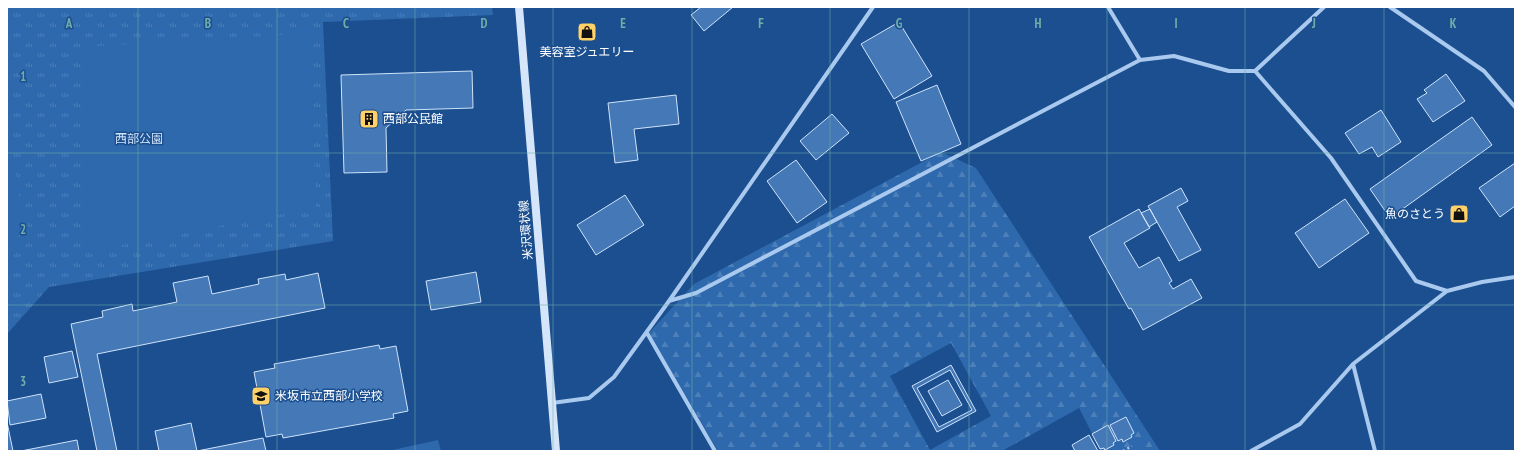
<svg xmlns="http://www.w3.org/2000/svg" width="1522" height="458" viewBox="0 0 1522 458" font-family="'PT Sans Narrow','Noto Sans JP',sans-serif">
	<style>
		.grass { fill: url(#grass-tufts) }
		.forest { fill: url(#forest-firs); fill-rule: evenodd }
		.pitch { fill: #2e69ad }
		.building { fill: #4478b7; stroke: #cfe3fa; fill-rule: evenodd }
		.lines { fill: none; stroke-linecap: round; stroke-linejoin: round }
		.path { stroke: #a9c9ee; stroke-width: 2.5; stroke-dasharray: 2 3; stroke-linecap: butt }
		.street { stroke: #a9c9ee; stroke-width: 4 }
		.secondary { stroke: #d6e6fa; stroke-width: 8 }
		.grid { fill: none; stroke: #6fada8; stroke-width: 1; stroke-opacity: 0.55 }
		.labels { text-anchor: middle; stroke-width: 3; stroke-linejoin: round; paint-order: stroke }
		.poi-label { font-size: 12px; fill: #fff; stroke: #1b4f8f; text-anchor: start }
		.park-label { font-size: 12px; fill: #cfe3fa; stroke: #1b4f8f }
		.street-label { font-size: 12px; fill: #fff; stroke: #1b4f8f }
		.grid-label { font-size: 13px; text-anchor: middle; font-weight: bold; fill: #6fada8; stroke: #1b4f8f; stroke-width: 3; stroke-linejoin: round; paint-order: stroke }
	</style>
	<defs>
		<pattern id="grass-tufts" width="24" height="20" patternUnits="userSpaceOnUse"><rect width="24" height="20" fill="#2e69ad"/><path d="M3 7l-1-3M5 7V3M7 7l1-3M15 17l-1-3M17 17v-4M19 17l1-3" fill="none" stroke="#4d80b9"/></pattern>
		<pattern id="forest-firs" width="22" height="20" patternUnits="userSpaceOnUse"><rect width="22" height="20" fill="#2e69ad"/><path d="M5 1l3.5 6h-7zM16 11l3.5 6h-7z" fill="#4d80b9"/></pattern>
	</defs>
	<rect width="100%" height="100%" fill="#1b4f8f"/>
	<path class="grass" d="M7 7H492L493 15 323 22 333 241 49 287 7 334Z"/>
	<path class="forest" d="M941 152 976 168 1160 451H1101L1079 408 1002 451H718L649 333 694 284ZM951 343 991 416 930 450 890 376Z"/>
	<path class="pitch" d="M310 33 316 207 86 252 85 47Z
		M7 150C13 157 14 164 16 173 22 202 23 243 7 270Z
		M438 440 441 451H388Z"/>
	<path class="building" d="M701 7H733L704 31 691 15Z
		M899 22 932 76 894 99 861 44Z
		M472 71 473 108 406 110 386 128 387 172 344 173 341 75Z
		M1446 74 1465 101 1433 122 1417 99 1427 93 1424 90Z
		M937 85 961 144 921 161 896 102Z
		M676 95 679 124 634 129 638 160 615 163 608 103Z
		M1381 110 1401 142 1378 157 1372 147 1359 154 1345 133Z
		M832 114 849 133 816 160 800 141Z
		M1472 117 1492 145 1390 218 1370 189Z
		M796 160 827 202 797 223 767 181Z
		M1515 163V206L1500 217 1479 188Z
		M1181 188 1188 201 1177 207 1201 250 1179 261 1148 206Z
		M625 195 644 225 596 255 577 225Z
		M1345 199 1369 233 1319 268 1295 233Z
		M1139 209 1150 228 1124 243 1139 268 1159 257 1172 281 1169 283 1173 289 1191 279 1202 298 1143 330 1131 308 1129 309 1089 237Z
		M1150 209 1157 222 1149 227 1141 213Z
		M476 272 481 302 431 310 426 281Z
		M318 273 325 308 97 354 117 451H97L71 324 103 317 102 311 132 304 133 311 177 302 173 283 208 276 212 294 259 284 258 279 285 274 286 280Z
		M379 345 380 349 396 346 408 411 393 414 394 418 283 438 282 434 266 437 254 372 275 368 274 364Z
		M72 351 78 377 49 383 44 357Z
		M951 365 976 411 937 432 912 386ZM950 370 972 410 939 427 917 388Z
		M948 380 962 405 942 416 928 391Z
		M41 394 46 418 10 425 7 401Z
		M1126 417 1134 433 1131 435 1132 437 1123 442 1122 439 1118 441 1110 425Z
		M7 422 13 451H7Z
		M191 423 197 451 263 438 266 451H159L155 431Z
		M1108 425 1116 441 1113 443 1114 445 1105 450 1104 448 1100 449 1092 434Z
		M1089 435 1098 451H1075L1072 445Z
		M77 440 79 451H21Z"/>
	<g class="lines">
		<path class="path" d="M1123 451 1132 446"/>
		<path class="street" d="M1108 7 1140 60
			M1390 7 1484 71 1515 107
			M1255 71 1331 158 1416 281 1447 291 1482 282 1515 277
			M669 301 696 293 1140 60 1174 56 1229 71H1255L1324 7
			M647 333 715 451
			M552 403 589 398 614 377 669 301 873 7
			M1251 451 1300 424 1353 364
			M1375 451 1353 364 1447 291"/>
		<path class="secondary" d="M519 7 556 451"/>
	</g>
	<path class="grid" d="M138 7V451M277 7V451M415 7V451M553 7V451M692 7V451M830 7V451M969 7V451M1107 7V451M1245 7V451M1384 7V451M7 153H1515M7 305H1515"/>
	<defs>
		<g id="shop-square" transform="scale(1)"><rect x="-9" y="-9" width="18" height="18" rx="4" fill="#ffd166" stroke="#1b4f8f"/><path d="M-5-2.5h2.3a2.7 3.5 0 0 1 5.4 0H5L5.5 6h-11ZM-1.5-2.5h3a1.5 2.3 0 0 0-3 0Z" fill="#111"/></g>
		<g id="building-square" transform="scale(1)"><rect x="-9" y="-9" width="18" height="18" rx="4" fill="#ffd166" stroke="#1b4f8f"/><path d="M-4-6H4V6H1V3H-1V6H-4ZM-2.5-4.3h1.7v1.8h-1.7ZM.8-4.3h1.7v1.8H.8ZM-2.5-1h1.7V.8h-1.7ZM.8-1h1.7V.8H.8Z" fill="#111"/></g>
		<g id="school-square" transform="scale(1)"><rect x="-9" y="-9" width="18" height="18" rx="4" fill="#ffd166" stroke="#1b4f8f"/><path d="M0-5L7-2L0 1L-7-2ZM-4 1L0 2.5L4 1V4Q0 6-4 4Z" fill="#111"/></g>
	</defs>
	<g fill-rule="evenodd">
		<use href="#shop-square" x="587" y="32"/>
		<use href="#building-square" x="369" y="119"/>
		<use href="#shop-square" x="1459" y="214"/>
		<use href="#school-square" x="261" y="396"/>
	</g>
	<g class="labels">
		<g class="poi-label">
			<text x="587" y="56" text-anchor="middle">美容室ジュエリー</text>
			<text x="383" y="123">西部公民館</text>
			<text x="1445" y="218" text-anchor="end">魚のさとう</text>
			<text x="275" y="400">米坂市立西部小学校</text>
		</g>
		<g class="park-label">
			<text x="139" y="143">西部公園</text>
		</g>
		<g class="street-label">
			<text transform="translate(526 230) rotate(-95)" y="4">米沢環状線</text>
		</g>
	</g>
	<g class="grid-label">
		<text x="69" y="28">A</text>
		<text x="208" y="28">B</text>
		<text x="346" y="28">C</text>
		<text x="484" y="28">D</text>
		<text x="623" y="28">E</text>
		<text x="761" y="28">F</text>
		<text x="899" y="28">G</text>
		<text x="1038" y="28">H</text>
		<text x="1176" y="28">I</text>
		<text x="1314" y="28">J</text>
		<text x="1453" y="28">K</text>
		<text x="23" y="81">1</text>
		<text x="23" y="234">2</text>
		<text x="23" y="386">3</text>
	</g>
	<rect width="1522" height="458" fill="none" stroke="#ffffff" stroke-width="16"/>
</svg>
